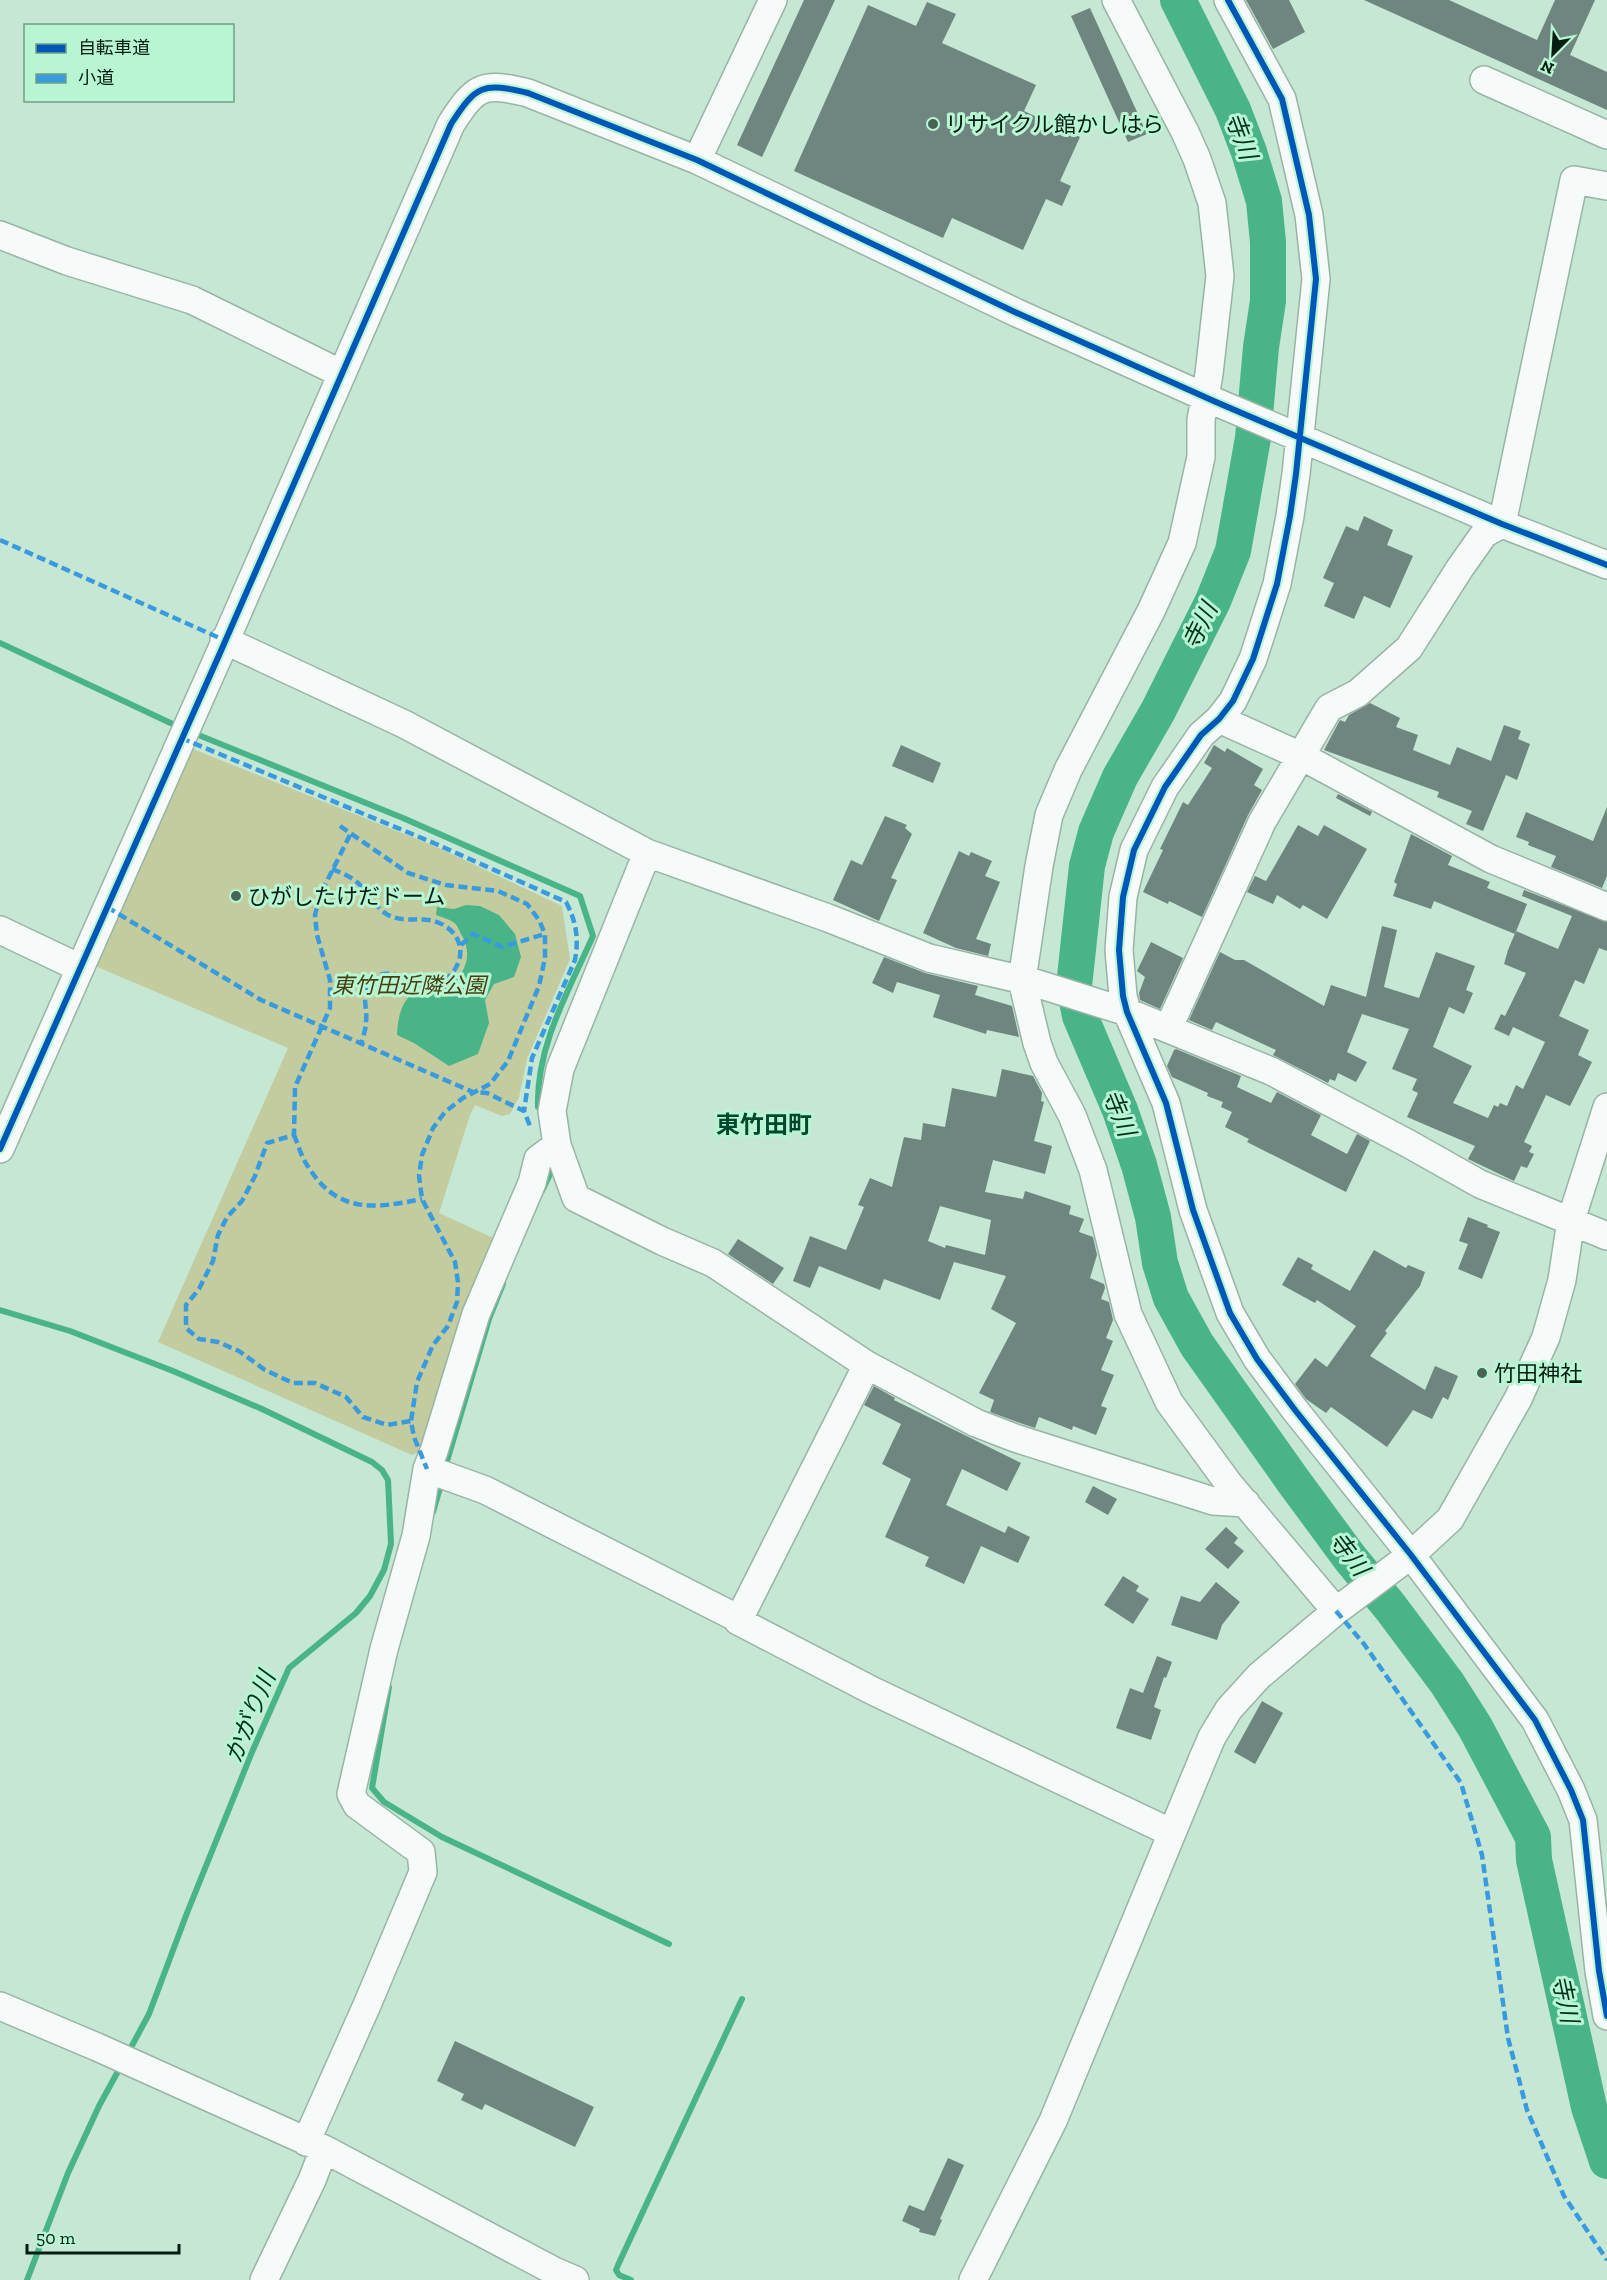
<svg xmlns="http://www.w3.org/2000/svg" width="1607" height="2280" viewBox="0 0 1607 2280" font-family="'Zilla Slab','Noto Sans JP',serif">
	<style>
		.green { fill: #c2cc9e }
		.water { fill: #4ab489 }
		.lines { fill: none; stroke-linecap: round; stroke-linejoin: round }
		.stream { stroke: #4ab489; stroke-width: 6 }
		.river { stroke: #4ab489; stroke-width: 36 }
		.building { fill: #6e867f; fill-rule: evenodd }
		.minor-casing { stroke: #99b4a5; stroke-width: 30 }
		.minor { stroke: #f6fbf9; stroke-width: 27 }
		.quiet { stroke: #399bde; stroke-width: 4.5; stroke-dasharray: 9 4.5; stroke-linecap: butt }
		.cycleway-casing { stroke: #b7f5d3; stroke-width: 10 }
		.cycleway { stroke: #0057b8; stroke-width: 6 }
		.poi-dot { fill: #486456; stroke: #b7f5d3; stroke-width: 2 }
		.labels { text-anchor: middle; stroke-width: 6; stroke-linejoin: round; paint-order: stroke }
		.poi-label { font-size: 22px; fill: #051d12; stroke: #b7f5d3; text-anchor: start }
		.park-label { font-size: 22px; font-style: italic; fill: #463f0f; stroke: #b7f5d3 }
		.water-label { font-size: 24px; font-style: italic; fill: #00331e; stroke: #b7f5d3 }
		.neighbourhood-label { font-size: 24px; font-weight: bold; fill: #03482d; stroke: #b7f5d3 }
	</style>
	<rect width="100%" height="100%" fill="#c5e7d4"/>
	<path class="green" d="M193 749 439 848 562 906 570 959 527 1059 519 1097 510 1114 502 1116 475 1105 470 1115 439 1213 500 1241 425 1449 412 1455 158 1342 288 1048 95 966Z"/>
	<path class="water" d="M466 905 480 906 499 915 515 934 521 957 514 977 494 984 485 1000 489 1023 478 1054 449 1066 414 1043 397 1035C398 1016 401 1003 415 990 448 1000 481 966 461 934 459 930 457 924 453 922 449 919 441 917 436 915L437 907 454 909Z"/>
	<g class="lines">
		<path class="stream" d="M0 643 179 727
			M191 732 403 818 580 896 593 936C569 990 536 1046 538 1107
			M542 1191 552 1170
			M0 1310 70 1331 173 1371 262 1409 372 1462 382 1470 388 1480 391 1544 384 1570 370 1596 356 1613 289 1668 252 1752 187 1913 149 2014 128 2053
			M445 1468 489 1319 503 1284
			M433 1512 442 1481
			M389 1687 372 1788 384 1802 442 1837 669 1944
			M27 2280 68 2173 99 2106 122 2064
			M631 2280 619 2275 616 2270 618 2265 742 1999"/>
		<path class="river" d="M1178 0 1233 110 1249 152 1264 201 1268 242V301L1261 347 1253 438 1233 551 1213 601 1158 711 1120 777 1096 832 1087 866 1074 986 1080 1016 1120 1110 1139 1165 1153 1217 1160 1263 1171 1298 1197 1345 1294 1482 1350 1558 1391 1608 1447 1683 1475 1727 1533 1837 1534 1860 1589 2107 1607 2161"/>
	</g>
	<path class="building" d="M804 0H835L762 157 737 145Z
		M1246 0H1289L1305 32 1273 49Z
		M1364 0H1449L1537 40 1555 0H1595L1570 55 1607 72V110Z
		M927 2 956 14 942 43 1036 85 1024 111 1080 137 1060 181 1071 186 1062 206 1046 199 1023 250 952 218 943 238 794 171 868 5 916 26Z
		M1090 8 1147 134 1128 142 1071 16Z
		M1364 516 1393 530 1387 545 1413 556 1390 608 1364 596 1354 619 1324 606 1334 583 1323 578 1346 526 1358 531Z
		M1370 703 1400 718 1396 727 1418 735 1413 750 1450 765 1457 747 1491 761 1504 725 1521 731 1518 739 1530 744 1517 780 1506 775 1483 831 1466 824 1472 811 1437 797 1439 792 1324 750 1340 720 1345 722 1349 715Z
		M901 745 941 763 933 783 892 766Z
		M1214 745 1225 752 1227 748 1263 769 1254 785 1262 790 1248 815 1202 917 1169 901 1168 904 1143 892 1163 850 1160 849 1183 802 1188 805 1212 768 1204 763Z
		M1338 794 1372 812 1370 816 1336 798Z
		M1607 807V876L1602 888 1551 867 1556 856 1528 845 1529 842 1516 837 1526 812 1593 841Z
		M885 816 907 825 905 828 912 834 891 878 897 880 879 921 833 900 851 860 862 865Z
		M1298 825 1318 836 1324 825 1367 849 1327 919 1303 905 1300 909 1277 895 1273 904 1247 892 1255 876 1266 881Z
		M1411 834 1452 856 1448 865 1490 882 1487 888 1527 904 1515 934 1434 901 1431 909 1393 896 1397 884 1394 882Z
		M959 851 969 856 971 852 992 861 985 876 1000 882 976 939 991 944 988 956 956 948 923 933Z
		M1524 890 1607 922V951L1599 948 1584 984 1575 980 1559 1016 1589 1030 1578 1055 1592 1062 1570 1106 1546 1095 1524 1142 1532 1146 1529 1152 1534 1154 1527 1168 1521 1166 1514 1181 1468 1159 1475 1146 1407 1117 1418 1093 1412 1090 1417 1079 1392 1069 1409 1029 1362 1014 1347 1052 1367 1062 1356 1082 1338 1073 1335 1081 1330 1079 1328 1083 1273 1055 1276 1050 1216 1022 1212 1030 1189 1020 1220 952 1235 960H1244L1324 1006 1331 985 1366 997 1382 926 1397 930 1384 987 1419 998 1436 952 1475 966 1466 990 1473 993 1464 1014 1449 1007 1433 1047 1472 1066 1453 1103 1488 1118 1494 1105 1498 1107 1500 1103 1507 1106 1516 1085 1523 1089 1545 1042 1513 1027 1509 1036 1494 1029 1501 1014 1505 1016 1526 973 1504 964 1508 950 1516 931 1558 949 1572 916 1522 896Z
		M1151 942 1183 958 1160 1009 1140 1000 1139 993 1145 977 1137 971Z
		M884 957 925 973 978 986 975 995 1012 1006 1019 1037 987 1030 986 1034 933 1017 940 995 897 982 893 993 872 983Z
		M1176 1049 1241 1076 1237 1087 1271 1103 1277 1092 1321 1115 1311 1135 1347 1154 1357 1134 1370 1141 1346 1192 1247 1142 1249 1139 1225 1127 1232 1112 1221 1107 1223 1102 1207 1096 1208 1093 1172 1077 1167 1066 1174 1050Z
		M1002 1069 1033 1076 1042 1093 1041 1101 1044 1102 1034 1141 1052 1146 1045 1174 993 1160 985 1192 1023 1199 1025 1191 1071 1206 1069 1214 1084 1219 1079 1232 1093 1237 1097 1255 1090 1278 1104 1284 1105 1288 1101 1299 1109 1302 1113 1320 1106 1338 1113 1341 1101 1370 1114 1375 1101 1406 1107 1408 1096 1435 1073 1426 1072 1430 1039 1417 1035 1428 1020 1423 990 1412 994 1400 979 1393 1016 1323 991 1309 1006 1276 954 1262 940 1300 884 1279 880 1290 819 1266 810 1288 793 1281 810 1236 846 1250 864 1207 858 1205 870 1178 892 1187 904 1137 921 1140 923 1123 945 1127 952 1088 996 1097ZM940 1206 991 1220 985 1255 946 1245 945 1248 928 1241Z
		M1468 1217 1488 1225 1487 1227 1500 1232 1482 1279 1458 1269 1468 1244 1459 1241Z
		M738 1239 784 1268 773 1284 728 1254Z
		M1374 1250 1406 1268 1408 1265 1425 1272 1420 1286 1385 1331 1387 1333 1370 1356 1425 1390 1435 1366 1458 1376 1448 1400 1443 1397 1432 1419 1413 1410 1387 1447 1331 1407 1326 1413 1306 1399 1295 1384 1315 1358 1327 1367 1356 1326 1317 1300 1315 1303 1282 1285 1298 1257 1313 1265 1311 1269 1350 1291Z
		M874 1386 895 1398 894 1400 1021 1463 1007 1491 962 1469 946 1505 1005 1533 1008 1526 1030 1537 1018 1563 981 1546 964 1584 925 1566 929 1557 885 1537 911 1479 882 1464 901 1424 864 1405Z
		M1093 1486 1117 1499 1108 1515 1085 1502Z
		M1226 1527 1238 1538 1234 1543 1244 1551 1228 1569 1205 1549Z
		M1123 1576 1139 1586 1136 1591 1149 1599 1133 1624 1104 1605Z
		M1216 1582 1240 1602 1222 1625 1217 1640 1171 1625 1181 1596 1200 1602Z
		M1157 1656 1172 1662 1166 1678 1164 1677 1154 1707 1161 1710 1151 1740 1116 1728 1130 1688 1143 1693Z
		M1262 1701 1283 1713 1255 1764 1234 1752Z
		M455 2041 594 2107 575 2147 485 2104 482 2110 461 2100 464 2094 437 2081Z
		M948 2158 964 2165 940 2219 942 2220 935 2236 919 2232 920 2229 902 2221 909 2205 924 2211Z"/>
	<g class="lines">
		<g class="minor-casing">
			<path id="minor" d="M1116 0 1185 132 1197 159 1212 203 1220 276 1209 374 1201 420V457L1182 543 1151 611 1068 770 1049 815 1039 866 1022 980 1037 1043 1044 1063 1072 1115 1093 1170 1128 1314 1169 1402 1229 1484 1336 1611
				M1228 0 1282 99 1309 215 1316 279 1296 474 1290 516 1277 584 1253 659 1233 701 1219 719 1201 735 1165 787 1134 850 1123 897 1119 950 1123 996 1127 1012 1166 1103 1193 1210 1230 1313 1257 1359 1295 1410 1411 1555 1535 1720 1571 1790 1583 1820 1599 1971 1607 2016
				M1484 80 1607 135
				M697 160 773 0
				M0 235 67 261 192 300 342 374
				M224 640 404 724 647 853 828 918 929 958 1032 982 1127 1012 1271 1071 1409 1144 1480 1184 1607 1236
				M1219 719 1301 756 1491 859 1607 907
				M647 853 560 1069 552 1111 557 1145 576 1198 662 1241 713 1263 867 1365 976 1423 1015 1438 1213 1501 1246 1503
				M0 930 80 968
				M1168 1029 1262 822 1329 708 1358 693 1409 648 1460 568 1484 534 1502 524 1574 180 1607 186
				M0 1149 220 653 451 124C476 85 483 82 528 93L697 160 1017 313 1216 402 1502 524 1607 565
				M427 1469 485 1490 739 1619 738 1621 873 1691 1172 1833
				M739 1619 867 1365
				M0 2006 97 2047 324 2149 554 2271 575 2280
				M306 2142 367 2005 423 1872 421 1852 357 1805 351 1794 384 1649 416 1536 427 1469 434 1451 476 1314 532 1183 538 1159 557 1145
				M264 2280 312 2180 324 2149
				M973 2280 1053 2121 1203 1758 1212 1737 1229 1709 1259 1676 1336 1611 1411 1555 1450 1519 1518 1399 1546 1337 1562 1280 1571 1220 1607 1107"/>
		</g>
		<use href="#minor" class="minor"/>
		<path class="quiet" d="M0 540 224 640
			M181 738 436 844 566 902C576 921 579 938 575 960L532 1058 524 1111
			M340 826 408 873 446 885 498 891 527 904 539 920 545 934V958L539 986 508 1061 490 1084 463 1098 445 1112 433 1128 422 1155 419 1176 422 1199 455 1262 458 1282 457 1302 448 1326 433 1345 417 1382 411 1421 414 1437 427 1469
			M350 835 320 895 315 915 317 935 330 980V1008L295 1087 294 1135 267 1143 255 1176 242 1201 227 1217 218 1235 213 1261 199 1289 186 1305V1328L199 1339 218 1342 239 1351 265 1370 293 1383H315L346 1397 363 1417 387 1425 411 1421
			M332 869C342 873 352 877 360 885 369 894 377 909 388 915 402 922 414 918 429 920 454 924 469 947 455 969 451 976 441 984 434 986 412 989 393 963 373 979 359 990 368 1007 366 1022 366 1029 363 1037 361 1044
			M107 907 261 1000 473 1092 487 1093 524 1111 530 1126
			M461 945 473 934 502 947 545 934
			M294 1135C298 1144 301 1156 307 1165 337 1214 373 1209 422 1199
			M1336 1611 1364 1644 1461 1783 1482 1855 1508 2038 1527 2110 1564 2196 1607 2260"/>
		<g class="cycleway-casing">
			<path id="cycleway" d="M1228 0 1282 99 1309 215 1316 279 1296 474 1290 516 1277 584 1253 659 1233 701 1219 719 1201 735 1165 787 1134 850 1123 897 1119 950 1123 996 1127 1012 1166 1103 1193 1210 1230 1313 1257 1359 1295 1410 1411 1555 1535 1720 1571 1790 1583 1820 1599 1971 1607 2016
				M0 1149 220 653 451 124C476 85 483 82 528 93L697 160 1017 313 1216 402 1502 524 1607 565"/>
		</g>
		<use href="#cycleway" class="cycleway"/>
	</g>
	<g class="poi-dot">
		<circle cx="933" cy="124" r="6"/>
		<circle cx="236" cy="896" r="6"/>
		<circle cx="1482" cy="1373" r="6"/>
	</g>
	<g class="labels">
		<g class="poi-label">
			<text x="945" y="132">リサイクル館かしはら</text>
			<text x="248" y="904">ひがしたけだドーム</text>
			<text x="1494" y="1381">竹田神社</text>
		</g>
		<g class="park-label">
			<text x="409" y="993">東竹田近隣公園</text>
		</g>
		<g class="water-label">
			<text transform="translate(1241 136) rotate(70)" y="8">寺川</text>
			<text transform="translate(1200 626) rotate(-64)" y="8">寺川</text>
			<text transform="translate(1119 1113) rotate(68)" y="8">寺川</text>
			<text transform="translate(1349 1554) rotate(53)" y="8">寺川</text>
			<text transform="translate(250 1717) rotate(-68)" y="8">かがり川</text>
			<text transform="translate(1565 1999) rotate(78)" y="8">寺川</text>
		</g>
		<g class="neighbourhood-label">
			<text x="764" y="1133">東竹田町</text>
		</g>
	</g>
	<rect x="24" y="24" width="210" height="78" fill="#b7f5d3" stroke="#709f86" stroke-width="1.5"/>
	<rect x="36" y="44" width="30" height="9" fill="#0057b8" stroke="#709f86" stroke-width="1.5"/>
	<text x="78" y="54" font-size="18" fill="#051d12">自転車道</text>
	<rect x="36" y="74" width="30" height="9" fill="#399bde" stroke="#709f86" stroke-width="1.5"/>
	<text x="78" y="84" font-size="18" fill="#051d12">小道</text>
	<g transform="translate(1553 54) rotate(204)" stroke="#b7f5d3" stroke-width="4.5" paint-order="stroke">
	<path d="M0-4.5L10 22L0 15L-10 22Z" fill="#051d12"/>
	<text y="-9" font-size="16" font-weight="bold" text-anchor="middle" fill="#051d12">N</text>
	</g>
	<path d="M27 2244v9h152v-9" fill="none" stroke="#051d12" stroke-width="3"/>
	<text x="36" y="2244" font-size="18" fill="#051d12" stroke="#b7f5d3" stroke-width="4.5" paint-order="stroke">50 m</text>
</svg>
